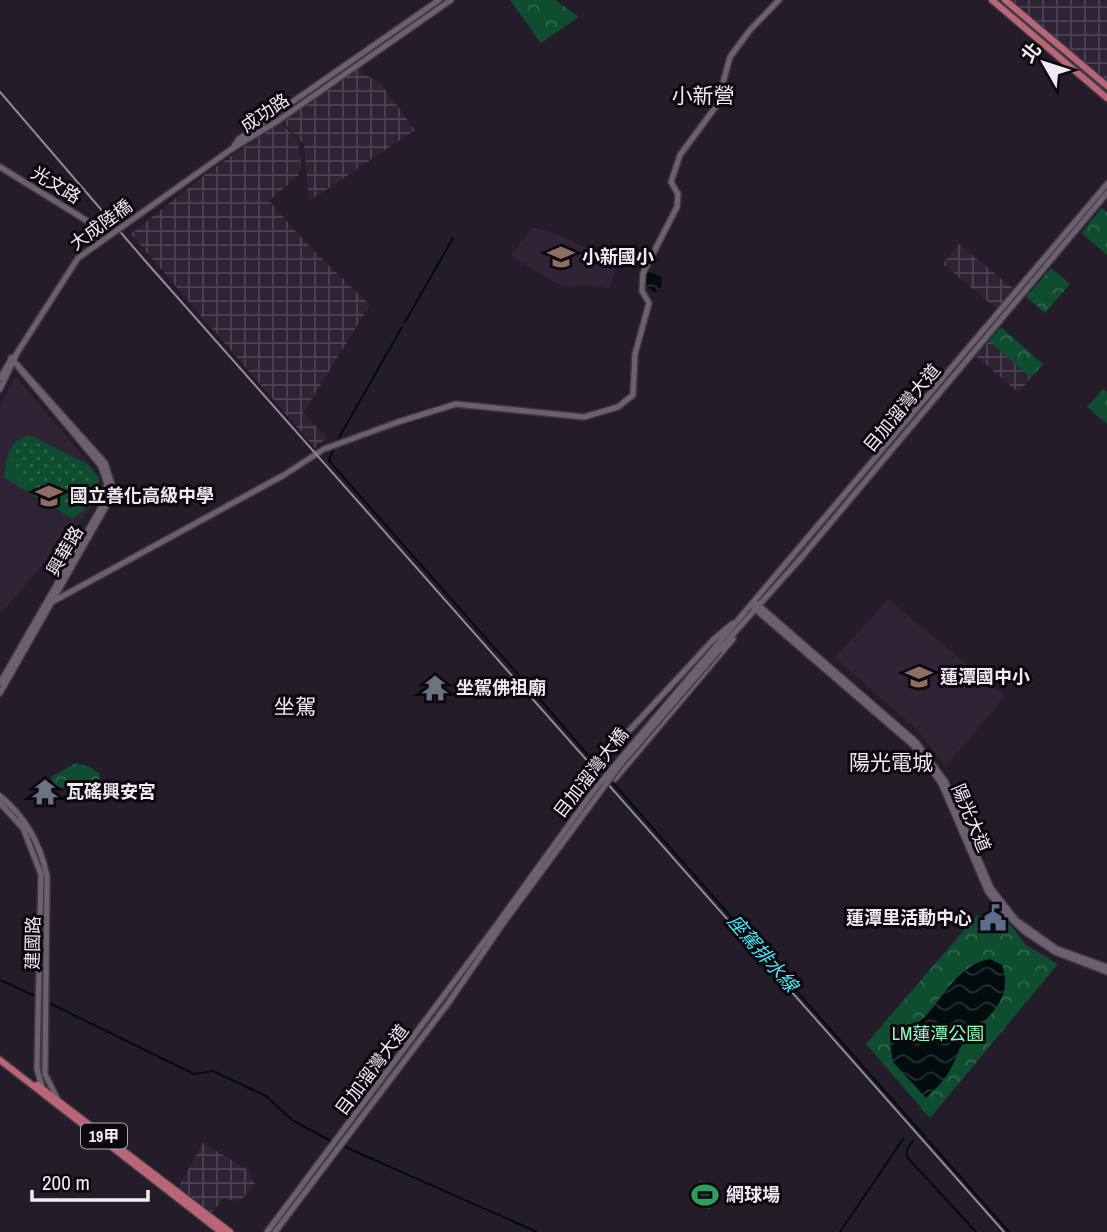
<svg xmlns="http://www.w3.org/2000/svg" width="1107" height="1232" viewBox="0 0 1107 1232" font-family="'Archivo Narrow','Noto Sans TC',sans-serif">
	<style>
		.built { fill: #2f2336 }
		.industrial { fill: url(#industrial-grid) }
		.grass { fill: url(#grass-dots) }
		.forest { fill: url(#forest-crowns) }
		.garden { fill: #0e4d30; fill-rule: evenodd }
		.water { fill: url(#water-waves) }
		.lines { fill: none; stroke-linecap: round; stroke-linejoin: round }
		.stream { stroke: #020c0e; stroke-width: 2 }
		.secondary-casing { stroke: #403844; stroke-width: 8 }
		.primary-casing { stroke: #403844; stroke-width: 9 }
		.secondary { stroke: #6a6070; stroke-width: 5 }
		.primary { stroke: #b86576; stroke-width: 6 }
		.rail { stroke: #928b96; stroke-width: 2 }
		.secondary-bridge-casing { stroke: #403844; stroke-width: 8; stroke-linecap: butt }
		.secondary-bridge { stroke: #6a6070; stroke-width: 5 }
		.labels { text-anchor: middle; stroke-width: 6; stroke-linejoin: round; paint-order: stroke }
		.shield { fill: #0c080e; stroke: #aca6ae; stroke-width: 2 }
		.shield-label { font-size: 16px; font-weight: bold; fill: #f0eaf3 }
		.street-label { font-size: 18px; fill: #f0eaf3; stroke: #0c080e }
		.poi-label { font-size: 18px; font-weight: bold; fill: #f0eaf3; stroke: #0c080e; text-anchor: start }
		.park-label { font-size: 18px; fill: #8cf9bd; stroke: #0c080e }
		.water-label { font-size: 19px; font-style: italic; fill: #46e8fa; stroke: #0c080e }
		.quarter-label { font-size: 21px; fill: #f0eaf3; stroke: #0c080e }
	</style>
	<defs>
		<pattern id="industrial-grid" width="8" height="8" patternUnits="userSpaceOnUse" patternTransform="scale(1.75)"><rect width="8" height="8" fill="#2f2336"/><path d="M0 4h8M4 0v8" fill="none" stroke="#4d4354"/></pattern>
		<pattern id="grass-dots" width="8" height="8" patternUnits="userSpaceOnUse" patternTransform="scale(1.75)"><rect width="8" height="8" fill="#0e4d30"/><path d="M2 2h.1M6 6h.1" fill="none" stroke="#31674e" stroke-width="1.8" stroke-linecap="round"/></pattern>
		<pattern id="forest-crowns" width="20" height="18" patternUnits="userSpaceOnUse" patternTransform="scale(1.75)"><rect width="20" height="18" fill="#0e4d30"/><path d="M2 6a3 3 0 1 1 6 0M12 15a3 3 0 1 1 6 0" fill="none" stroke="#31674e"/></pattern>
		<pattern id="water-waves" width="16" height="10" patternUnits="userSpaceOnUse" patternTransform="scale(1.75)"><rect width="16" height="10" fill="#020c0e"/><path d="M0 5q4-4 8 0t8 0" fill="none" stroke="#273032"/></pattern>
	</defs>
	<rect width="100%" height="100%" fill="#241c29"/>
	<path class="built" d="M532 227 556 234 618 262 610 288 589 285 562 287 511 256Z
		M16 377 94 469 100 481V490L97 502 0 614V405Z
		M888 599 1005 696 946 766 915 728 835 658Z"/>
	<path class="industrial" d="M1008 0H1107V83Z
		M360 67 363 70 362 73 381 84 415 130 309 201 304 145 282 121Z
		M280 122 298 140 301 165 298 176 269 201 310 247 370 305 303 413 327 438 315 448 131 234 207 173Z
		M959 244 1015 290 998 310 943 264Z
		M989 341 1031 378 1018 392 976 356Z
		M203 1143 248 1170 255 1184 239 1202 224 1198 211 1213 178 1188Z"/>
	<path class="grass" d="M28 441 36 442C59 455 112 473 83 505L68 509C50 499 2 483 12 456 15 449 21 444 28 441Z"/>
	<path class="forest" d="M510 0H555L579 17 541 43Z
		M1102 208 1107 212V255L1081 233Z
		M1051 268 1070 284 1045 313 1026 297Z
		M1001 327 1043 364 1031 378 989 341Z
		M1103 389 1107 392V424L1087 407Z
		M76 763 90 767 100 774 99 786 53 788 51 777Z
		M977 915 1002 933 1008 922 1026 945 1058 964 930 1118 866 1044Z"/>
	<path class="garden" d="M30 435 87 464 99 477 97 499 73 519 4 478C7 459 6 442 30 435ZM28 441 36 442C59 455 112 473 83 505L68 509C49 498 3 483 12 456 15 449 21 444 28 441Z
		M700 1180 720 1188 710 1210 691 1202Z"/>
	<path class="water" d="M646 271 662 277 661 287 655 293 644 285Z
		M990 959 1002 965C1015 1003 984 1018 963 1043 958 1050 956 1060 951 1068 946 1079 935 1089 926 1098L893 1062 890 1044C903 1034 919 1024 929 1012 947 991 961 964 990 959Z"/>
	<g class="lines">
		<path class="stream" d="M405 322 453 238
			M337 441 402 327
			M333 449 329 461 522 679
			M527 684 604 774
			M613 783 1009 1232
			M0 980 44 1000
			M49 1003 194 1074 213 1071 266 1096 292 1120 331 1141
			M913 1141 907 1149V1157L976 1232
			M343 1146 537 1232
			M840 1232 903 1139"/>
		<g class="secondary-casing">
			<path id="secondary" d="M233 148 279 120 451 0
				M233 148 239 139 439 0
				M0 167 97 227
				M0 378 12 358
				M0 389 17 353
				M52 602 284 475 324 449 398 422 456 404 584 417 618 407 633 395 635 354 649 303 642 291 643 273 677 207 678 194 671 182 680 155 717 105 730 57 750 30 779 0
				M757 604 916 742 945 781 991 888 1016 920 1057 949 1107 967
				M754 608 913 745 941 783 988 892 1004 912 1025 932 1055 952 1107 972
				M732 624 714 639 601 761 615 779 733 639
				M715 647 1107 184
				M719 650 801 558 1107 193
				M0 683 103 504 107 484 101 466 19 368
				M0 693 108 503 112 485 105 463 11 358
				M0 796C26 817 40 843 47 876L45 1074 57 1098
				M0 803 23 828 41 874 37 1069 42 1087
				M267 1232 498 923
				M275 1232 449 1002 502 925"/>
		</g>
		<g class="primary-casing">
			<path id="primary" d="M992 0 1107 98
				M1005 0 1107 86
				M0 1060 221 1232
				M37 1085 230 1232"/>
		</g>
		<use href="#secondary" class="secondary"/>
		<use href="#primary" class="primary"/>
		<path class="rail" d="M0 92 147 263 1004 1232"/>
		<g class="secondary-bridge-casing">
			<path id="secondary-bridge" d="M17 353 78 258 233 148
				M498 923 594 790 715 647
				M502 925 620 765 719 650"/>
		</g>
		<use href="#secondary-bridge" class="secondary-bridge"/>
	</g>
	<defs>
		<g id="school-bare" transform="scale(2.1)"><path d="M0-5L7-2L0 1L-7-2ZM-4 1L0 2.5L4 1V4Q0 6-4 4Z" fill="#8d6e63" stroke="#0c080e" stroke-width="2.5" paint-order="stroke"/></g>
		<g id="temple-bare" transform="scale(2.1)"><path d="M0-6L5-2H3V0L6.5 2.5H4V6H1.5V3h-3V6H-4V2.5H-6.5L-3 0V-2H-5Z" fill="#6b7280" stroke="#0c080e" stroke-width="2.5" paint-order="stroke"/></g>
		<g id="civic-bare" transform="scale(2.1)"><path d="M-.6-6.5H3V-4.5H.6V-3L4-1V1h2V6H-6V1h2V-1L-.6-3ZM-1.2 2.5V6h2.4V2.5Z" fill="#5c6f8a" stroke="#0c080e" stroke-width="2.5" paint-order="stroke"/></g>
		<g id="stadium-bare" transform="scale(2.1)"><path d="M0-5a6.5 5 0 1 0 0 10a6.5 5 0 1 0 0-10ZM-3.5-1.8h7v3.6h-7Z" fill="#2e9e5b" stroke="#0c080e" stroke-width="2.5" paint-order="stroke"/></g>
	</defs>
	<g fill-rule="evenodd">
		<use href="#school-bare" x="561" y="257"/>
		<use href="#school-bare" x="49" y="496"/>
		<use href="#school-bare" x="919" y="677"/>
		<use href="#temple-bare" x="435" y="688"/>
		<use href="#temple-bare" x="45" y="792"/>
		<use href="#civic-bare" x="993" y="918"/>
		<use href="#stadium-bare" x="705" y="1195"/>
	</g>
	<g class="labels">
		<rect class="shield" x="81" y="1123.5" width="46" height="25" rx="5"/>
		<g class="shield-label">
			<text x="104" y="1142">19甲</text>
		</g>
		<g class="street-label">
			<text transform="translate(265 113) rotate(-34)" y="6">成功路</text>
			<text transform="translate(56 185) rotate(31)" y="6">光文路</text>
			<text transform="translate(101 225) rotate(-36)" y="6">大成陸橋</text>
			<text transform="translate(902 408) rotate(-50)" y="6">目加溜灣大道</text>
			<text transform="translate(65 551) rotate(-60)" y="6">興華路</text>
			<text transform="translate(591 773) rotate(-52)" y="6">目加溜灣大橋</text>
			<text transform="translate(971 818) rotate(67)" y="6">陽光大道</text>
			<text transform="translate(33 943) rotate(-89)" y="6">建國路</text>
			<text transform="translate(372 1070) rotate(-53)" y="6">目加溜灣大道</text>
		</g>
		<g class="poi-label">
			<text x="582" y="263">小新國小</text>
			<text x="70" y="502">國立善化高級中學</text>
			<text x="940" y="683">蓮潭國中小</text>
			<text x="456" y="694">坐駕佛祖廟</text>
			<text x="66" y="798">瓦磘興安宮</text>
			<text x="972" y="924" text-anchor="end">蓮潭里活動中心</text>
			<text x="726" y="1201">網球場</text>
		</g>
		<g class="park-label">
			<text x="938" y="1040">LM蓮潭公園</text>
		</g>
		<g class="water-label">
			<text transform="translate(763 953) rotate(49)" y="7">座駕排水線</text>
		</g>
		<g class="quarter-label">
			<text x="703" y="103">小新營</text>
			<text x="295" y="714">坐駕</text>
			<text x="891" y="770">陽光電城</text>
		</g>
	</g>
	<g transform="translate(1044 63) rotate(309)" stroke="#0c080e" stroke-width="5" paint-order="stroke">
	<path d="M0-5L12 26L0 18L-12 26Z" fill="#f0eaf3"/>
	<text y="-10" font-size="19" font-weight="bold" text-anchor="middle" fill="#f0eaf3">北</text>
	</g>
	<path d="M32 1190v10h116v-10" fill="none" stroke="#f0eaf3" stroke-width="3.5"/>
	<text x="42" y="1190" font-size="21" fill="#f0eaf3" stroke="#0c080e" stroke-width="5" paint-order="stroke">200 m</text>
</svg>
